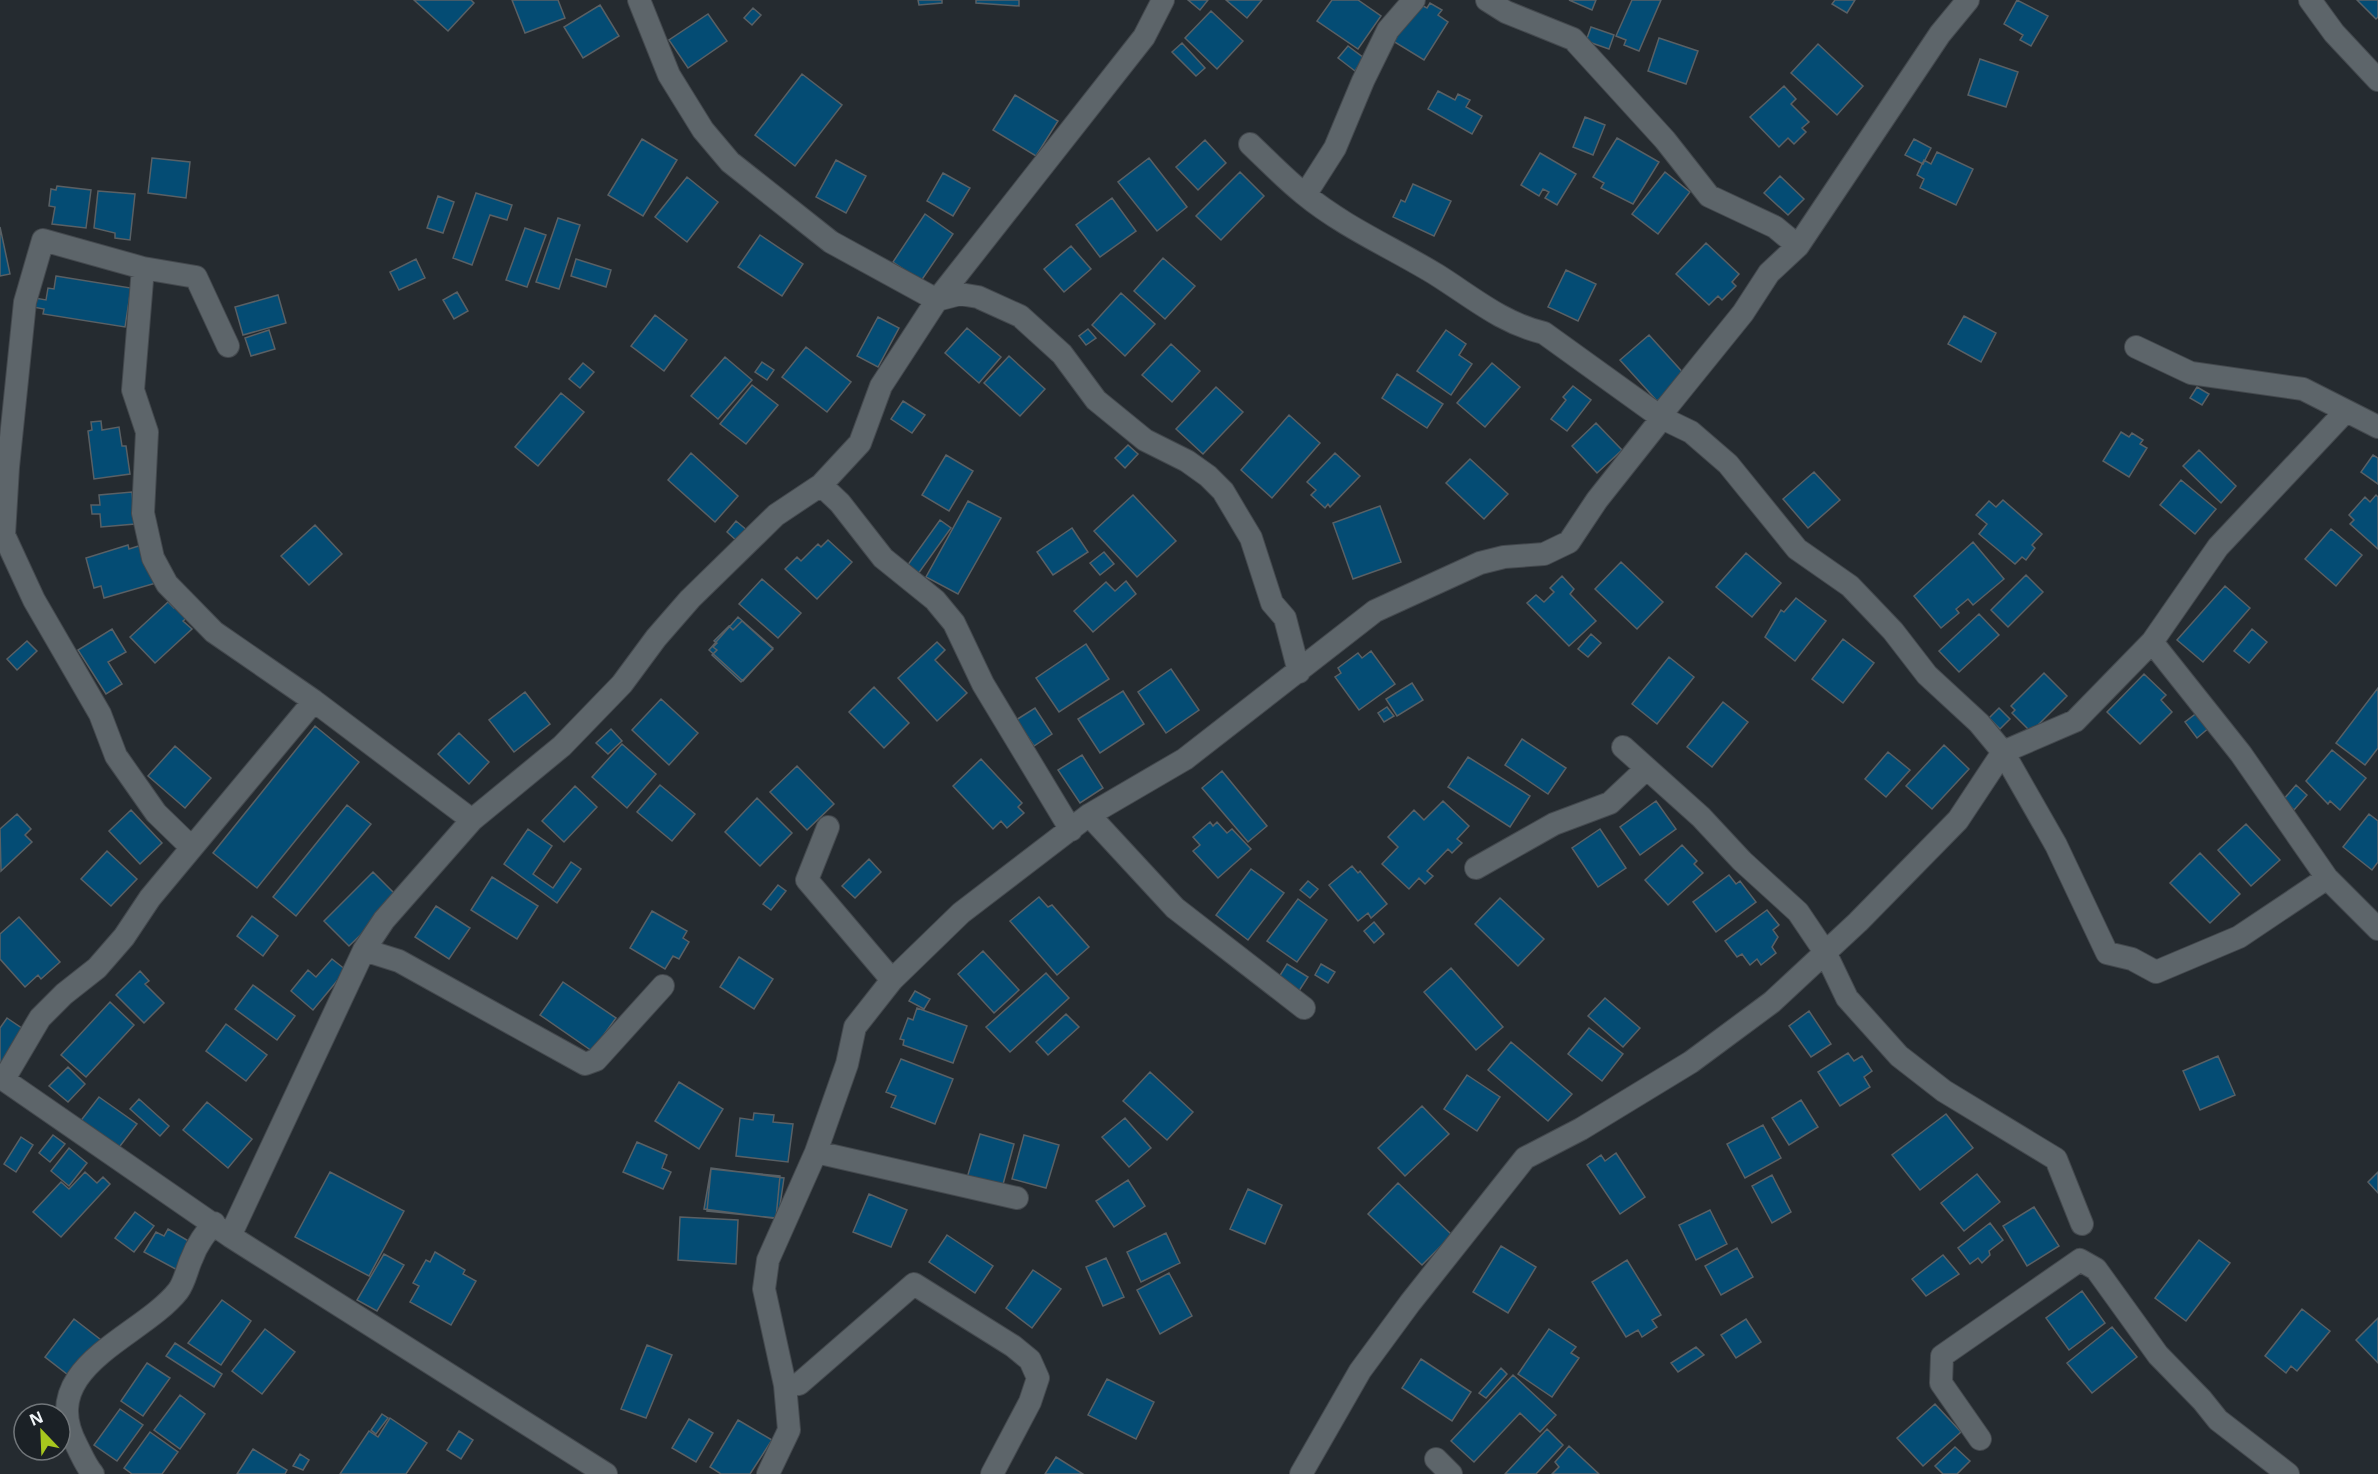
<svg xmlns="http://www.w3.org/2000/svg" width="2378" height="1474" viewBox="0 0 2378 1474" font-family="'Noto Sans',sans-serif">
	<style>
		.building { fill: #044c74; stroke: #596065; stroke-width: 1.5 }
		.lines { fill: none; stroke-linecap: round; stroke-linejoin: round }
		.street-casing { stroke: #44494e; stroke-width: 24 }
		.street { stroke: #5d656a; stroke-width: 22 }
	</style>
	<rect width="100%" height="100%" fill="#252b30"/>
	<path class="building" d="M414 0H471L474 3 448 31Z
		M512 0H558L565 18 525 33Z
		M918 0H942V3L919 5Z
		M976 0H1019V6L976 3Z
		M1188 0H1208L1200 10Z
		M1226 0H1262L1247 18Z
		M1332 0H1358L1381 16 1358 49 1317 21Z
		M1569 0H1596L1592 10Z
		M1632 0H1661L1639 51 1624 45 1626 40 1616 36Z
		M1835 0H1855L1847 13 1832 4Z
		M2017 0 2048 16 2031 46 2020 40 2023 35 2004 24Z
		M2357 0H2378V17L2376 19Z
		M1417 3 1427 8 1430 3 1442 10 1438 15 1448 22 1424 60 1393 41Z
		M600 5 619 36 583 58 564 27Z
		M753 8 761 15 752 25 744 18Z
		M1211 11 1243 41 1217 69 1185 38Z
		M708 14 727 41 688 68 669 40Z
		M1591 27 1614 35 1609 49 1586 41Z
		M1659 38 1698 51 1686 84 1648 71Z
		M1182 43 1205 68 1196 76 1172 52Z
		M1818 44 1863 86 1837 115 1791 73Z
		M1348 46 1364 58 1355 71 1338 58Z
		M1980 59 2018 72 2006 107 1968 95Z
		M802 74 842 105 795 166 755 135Z
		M1784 86 1796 99 1791 104 1809 122 1802 128 1806 132 1794 144 1788 138 1779 147 1750 117Z
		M1438 91 1455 100 1458 94 1470 100 1466 107 1482 116 1472 134 1428 109Z
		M1015 95 1058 121 1036 156 993 130Z
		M1585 117 1605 125 1593 155 1573 147Z
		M1617 138 1659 162 1633 204 1601 188 1604 183 1593 177Z
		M642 139 677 160 643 216 608 195Z
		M1914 139 1931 148 1923 164 1905 155Z
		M1205 140 1226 163 1198 190 1176 167Z
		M1937 152 1973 169 1956 205 1920 188 1924 179 1917 175 1924 160 1931 164Z
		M1540 153 1576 174 1557 205 1545 198 1549 192 1543 189 1539 196 1521 185Z
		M152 158 190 162 186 198 148 193Z
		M1149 158 1187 207 1157 231 1118 182Z
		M836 160 866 176 846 213 816 197Z
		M1240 172 1264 196 1221 240 1196 216Z
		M1665 172 1690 192 1658 234 1632 214Z
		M943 173 970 188 953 216 927 201Z
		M1780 176 1804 199 1788 215 1764 193Z
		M687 177 718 202 687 242 655 217Z
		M1413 184 1451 201 1434 236 1393 217 1401 200 1405 202Z
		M57 186 91 190 86 228 52 224 55 207 49 206 51 189 56 190Z
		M98 191 135 194 130 240 115 238V233L94 228Z
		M476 193 512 205 507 220 490 215 472 265 453 258Z
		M438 196 454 202 443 233 427 228Z
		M1112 198 1136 231 1100 257 1076 225Z
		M925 214 953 234 921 281 893 262Z
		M558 218 580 225 559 289 536 282Z
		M0 227 10 274 0 276Z
		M525 228 546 235 527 287 506 280Z
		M760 235 803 264 782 296 738 267Z
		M1706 243 1739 274 1732 282 1736 286 1722 300 1718 296 1709 305 1676 274Z
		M1071 246 1091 269 1064 292 1044 269Z
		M1163 258 1195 286 1165 319 1134 291Z
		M416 259 425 278 399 290 390 272Z
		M576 259 611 270 606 287 571 276Z
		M1566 270 1596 284 1578 321 1548 307Z
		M56 276 131 288 125 327 43 314 44 309 33 307 35 298 46 300 48 288 54 289Z
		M457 292 468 311 454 319 443 300Z
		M1121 293 1155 324 1125 356 1092 325Z
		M278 295 286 323 243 335 235 307Z
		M655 315 687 340 664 371 631 346Z
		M1964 316 1996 333 1981 362 1948 344Z
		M878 317 899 328 878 367 857 356Z
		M967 328 1001 357 979 383 945 353Z
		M1088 329 1096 338 1086 345 1079 336Z
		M269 330 275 349 251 356 245 338Z
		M1446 330 1466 344 1459 355 1472 364 1451 395 1417 371Z
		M1649 335 1686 376 1657 401 1620 360Z
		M1171 344 1200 371 1172 402 1142 375Z
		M806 347 851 382 827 412 782 377Z
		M1009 356 1045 389 1020 416 984 383Z
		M725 357 752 380 718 419 691 396Z
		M762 362 774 370 767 380 755 372Z
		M583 363 594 372 580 388 569 379Z
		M1492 363 1520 387 1485 427 1457 403Z
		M1397 374 1443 404 1427 428 1382 398Z
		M752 385 778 405 746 444 720 424Z
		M1573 386 1591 400 1567 431 1551 419 1566 400 1563 397Z
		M1216 387 1243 412 1203 454 1176 429Z
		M2197 387 2209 394 2202 405 2190 398Z
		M561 393 584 412 538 466 515 447Z
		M903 401 925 415 912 433 891 419Z
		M1289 415 1320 443 1272 498 1241 470Z
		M101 421 102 430 119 427 122 446H126L130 474 94 479 88 431 92 430 91 422Z
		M1596 423 1622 450 1597 473 1572 446Z
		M2121 432 2129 437 2132 433 2143 440 2140 444 2147 448 2129 477 2103 461Z
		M1128 445 1138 454 1125 468 1115 458Z
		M2199 450 2236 486 2221 503 2183 466Z
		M691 453 738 496 715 522 668 480Z
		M1335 453 1360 476 1330 507 1328 504 1325 508 1311 495 1316 490 1307 482Z
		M946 455 973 471 949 511 922 495Z
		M2373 455 2378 458V484L2361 472Z
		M1470 459 1508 494 1484 519 1446 483Z
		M1814 472 1840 500 1808 528 1783 499Z
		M2181 480 2216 509 2195 534 2160 505Z
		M132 492 135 524 101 527 100 514H92L91 505H100L99 495Z
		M1133 495 1176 541 1137 577 1094 531Z
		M2376 495 2378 497V549L2350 524 2354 520 2349 515 2365 497 2370 502Z
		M2003 500 2042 534 2032 545 2035 548 2026 560 2022 557 2015 564 1979 534 1987 524 1976 515 1989 501 1996 507Z
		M968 501 1001 518 958 594 926 577Z
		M1380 506 1401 562 1353 579 1333 523Z
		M940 520 951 528 918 574 907 566Z
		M736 521 748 531 738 542 727 532Z
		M315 525 342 554 309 585 281 556Z
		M1072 528 1088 552 1053 575 1037 552Z
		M2331 529 2362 555 2336 586 2305 559Z
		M828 540 852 562 817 599 785 569 797 557 801 561 818 544 821 547Z
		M1973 542 2004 579 1973 605 1968 599 1956 609 1959 613 1941 628 1914 596Z
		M145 544 156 583 104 598 101 586 94 588 86 558 128 545 129 549Z
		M1104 552 1114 564 1100 575 1090 563Z
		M1746 553 1781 583 1752 617 1716 587Z
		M1621 562 1663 602 1637 629 1595 589Z
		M2026 575 2043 592 2008 627 1991 610Z
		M1562 576 1574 589 1570 594 1596 621 1569 646 1527 603 1536 595 1544 602 1554 592 1550 588Z
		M762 579 801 613 778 638 739 604Z
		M1126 581 1136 594 1093 632 1074 611 1106 582 1115 591Z
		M2225 586 2250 608 2203 662 2177 640Z
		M1796 598 1826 621 1795 661 1765 637 1781 610 1784 612Z
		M168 602 174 608 178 604 189 616 183 621 192 629 155 663 130 637Z
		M1979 614 1999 635 1959 672 1939 651Z
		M738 617 773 648 743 681 709 650Z
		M742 621 773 649 741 682 712 655 717 650 713 647 717 643 714 641 729 626 733 630Z
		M112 629 126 652 108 662 122 684 106 694 78 650Z
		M2252 629 2267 642 2249 663 2234 651Z
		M1591 634 1601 643 1588 657 1578 649Z
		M1843 639 1874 663 1843 703 1812 679Z
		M27 641 37 651 17 670 7 659Z
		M937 642 945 650 935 660 967 693 937 721 898 678Z
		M1086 644 1109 679 1059 712 1036 678Z
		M1371 651 1395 684 1359 710 1335 677 1341 673 1338 668 1358 653 1362 658Z
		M1669 657 1694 677 1657 724 1632 704Z
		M1171 669 1199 710 1166 733 1138 692Z
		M2044 673 2067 696 2031 732 2012 713 2015 710 2011 706Z
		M2144 674 2166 695 2161 700 2172 712 2140 744 2107 712Z
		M1412 683 1423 700 1397 716 1386 699Z
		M874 687 909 723 884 748 849 712Z
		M2378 688V748L2365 765 2336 743Z
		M1123 691 1144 724 1100 753 1078 719Z
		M525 692 550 724 514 752 489 720Z
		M661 699 698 733 669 765 632 730Z
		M1723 702 1748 722 1712 767 1687 747Z
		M1387 707 1394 716 1384 722 1378 713Z
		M1035 708 1052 734 1034 746 1016 720Z
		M1999 708 2010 719 2000 729 1989 718Z
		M2198 712 2210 727 2197 738 2185 722Z
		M315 726 359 762 257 888 213 853Z
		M611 729 622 741 608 754 596 743Z
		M459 733 489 762 469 784 438 754Z
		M1522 739 1566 768 1548 794 1505 765Z
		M622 744 656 774 627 808 592 777Z
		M1944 745 1969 769 1932 809 1906 786Z
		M175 746 211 778 185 808 148 776Z
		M2332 750 2366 778 2340 810 2330 801 2328 804 2306 781Z
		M1888 752 1910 770 1886 797 1865 779Z
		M1082 755 1103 788 1080 803 1058 770Z
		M1468 757 1530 796 1510 827 1448 787Z
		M981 759 1022 803 1018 807 1024 813 1007 828 1001 821 993 829 953 786Z
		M797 766 834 804 807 830 770 792Z
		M1222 771 1267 826 1248 842 1202 788Z
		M660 785 695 814 672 841 637 812Z
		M2296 785 2307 795 2294 810 2283 800Z
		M575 786 597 807 564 842 542 821Z
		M757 798 792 833 760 866 725 832Z
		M1443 801 1469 826 1457 839 1462 843 1452 853 1448 849 1427 871 1433 876 1425 884 1419 878 1409 889 1382 864 1398 847 1388 837 1414 810 1424 820Z
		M1656 801 1676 829 1640 855 1620 827Z
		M347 805 371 824 296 916 273 897Z
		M131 810 162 843 140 864 109 831Z
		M17 814 31 829 25 835 32 842 1 871 0 829Z
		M2369 814 2378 821V862L2372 870 2343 847Z
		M1210 822 1213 826 1217 822 1227 833 1232 829 1251 849 1218 878 1193 851 1200 845 1193 837Z
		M2246 824 2280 860 2251 886 2218 850Z
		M528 829 552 846 533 874 553 888 571 862 581 869 557 903 504 864Z
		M1600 829 1626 868 1598 887 1572 848Z
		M1682 845 1697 861 1694 864 1703 873 1668 905 1645 880Z
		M107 851 137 879 111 906 81 879Z
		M2200 853 2240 894 2210 923 2170 883Z
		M869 859 881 872 855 898 842 886Z
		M1352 866 1358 873 1360 871 1387 904 1371 918 1368 913 1358 921 1329 885Z
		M1251 869 1284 893 1248 940 1216 915Z
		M373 872 399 898 349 946 324 921Z
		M1729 875 1736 884 1740 881 1756 902 1716 932 1693 902Z
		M492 877 538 906 517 939 471 910Z
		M1308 881 1318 889 1310 898 1300 890Z
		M778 885 786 891 771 910 763 904Z
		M1039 897 1048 907 1052 905 1089 947 1057 975 1010 921Z
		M1500 898 1544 939 1518 966 1475 924Z
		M1298 899 1327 920 1297 962 1267 941Z
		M436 906 470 928 449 959 415 937Z
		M1767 910 1779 925 1773 930 1778 937 1772 947 1776 953 1761 965 1757 959 1750 965 1742 954 1737 957 1725 941Z
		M652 911 687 931 683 938 689 942 679 959 673 956 665 969 630 948Z
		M252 916 278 936 263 956 237 936Z
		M19 917 60 962 41 979 38 975 25 987 0 959V934Z
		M1374 922 1384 934 1374 943 1364 931Z
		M983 951 1019 990 994 1013 958 974Z
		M739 957 773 979 754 1009 720 987Z
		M332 959 346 970 313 1010 291 991 308 970 316 977Z
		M1287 964 1308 977 1299 991 1279 977Z
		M1321 964 1335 972 1328 983 1315 975Z
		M1451 968 1503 1027 1476 1050 1424 992Z
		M140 971 149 981 145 984 164 1003 144 1023 116 995Z
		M1046 973 1069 998 1010 1052 986 1027Z
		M563 982 616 1018 592 1051 540 1015Z
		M253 985 295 1016 277 1040 235 1009Z
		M915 991 930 999 924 1009 909 1001Z
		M1605 998 1640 1028 1623 1047 1588 1016Z
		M110 1002 134 1025 86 1077 61 1055Z
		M917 1008 967 1026 953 1063 903 1045 904 1040 900 1039 908 1018 913 1020Z
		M1809 1011 1831 1044 1811 1057 1789 1026Z
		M1066 1014 1079 1027 1048 1055 1036 1042Z
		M7 1018 29 1033 0 1064V1028Z
		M226 1024 267 1055 246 1081 206 1051Z
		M1589 1028 1623 1054 1602 1081 1568 1054Z
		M1511 1042 1572 1094 1548 1121 1488 1070Z
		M1848 1053 1854 1061 1862 1056 1872 1071 1864 1077 1870 1087 1840 1106 1818 1072Z
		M2218 1056 2235 1095 2200 1110 2183 1071Z
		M901 1059 953 1079 935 1124 891 1107 896 1096 886 1092Z
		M68 1067 85 1084 68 1102 49 1086Z
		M1150 1072 1193 1112 1167 1140 1123 1101Z
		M1467 1075 1500 1097 1477 1131 1444 1109Z
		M679 1082 723 1109 699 1149 655 1121Z
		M99 1097 137 1124 117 1150 79 1123Z
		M139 1099 169 1126 160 1136 130 1109Z
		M1801 1100 1818 1127 1789 1145 1772 1118Z
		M207 1102 252 1139 228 1168 183 1130Z
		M1422 1106 1449 1134 1405 1176 1378 1148Z
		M754 1113 774 1115 773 1122 793 1124 788 1162 736 1156 740 1118 753 1120Z
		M1946 1114 1973 1148 1920 1190 1892 1155Z
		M1125 1118 1151 1148 1129 1167 1102 1137Z
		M1763 1125 1781 1158 1745 1178 1727 1144Z
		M980 1134 1014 1144 1002 1188 967 1178Z
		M53 1135 65 1144 50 1162 39 1153Z
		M1024 1135 1059 1145 1046 1188 1012 1179Z
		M21 1137 33 1145 16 1172 4 1164Z
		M637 1142 667 1155 662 1168 671 1172 663 1189 623 1172Z
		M69 1148 87 1163 69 1186 51 1171Z
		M1616 1153 1645 1197 1620 1214 1587 1165 1601 1155 1605 1161Z
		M711 1168 784 1178 778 1219 704 1209Z
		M711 1169 780 1176 776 1218 707 1211Z
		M85 1172 97 1183 103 1177 110 1184 61 1237 33 1212 61 1182 69 1189Z
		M330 1172 404 1211 369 1276 295 1237Z
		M2378 1172V1193L2368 1182Z
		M1977 1174 2000 1202 1964 1231 1941 1203Z
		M1772 1175 1791 1212 1772 1223 1752 1186Z
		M1128 1180 1145 1206 1114 1227 1096 1201Z
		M1398 1183 1452 1235 1422 1265 1368 1214Z
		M1248 1189 1282 1205 1265 1244 1230 1229Z
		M869 1194 907 1210 891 1247 853 1232Z
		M2034 1207 2059 1246 2027 1266 2003 1226Z
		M1710 1210 1727 1244 1696 1260 1679 1225Z
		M135 1212 154 1226 134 1252 115 1238Z
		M680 1217 738 1220 736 1264 678 1260Z
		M1990 1223 2003 1240 1989 1251 1990 1255 1982 1263 1978 1258 1970 1264 1958 1248Z
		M168 1229 197 1246 181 1272 144 1252 156 1232 164 1236Z
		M1166 1233 1180 1263 1141 1282 1127 1252Z
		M947 1235 993 1266 975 1293 929 1262Z
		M2199 1240 2230 1263 2186 1321 2155 1298Z
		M1501 1246 1536 1267 1508 1313 1473 1292Z
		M1737 1248 1753 1277 1721 1295 1705 1266Z
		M435 1252 465 1270 463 1274 476 1281 451 1325 410 1302 419 1286 413 1283 426 1260 430 1262Z
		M384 1254 404 1265 377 1311 357 1300Z
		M1943 1255 1959 1274 1926 1296 1912 1279Z
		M1106 1258 1124 1297 1103 1306 1086 1267Z
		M1627 1260 1661 1315 1652 1320 1657 1327 1642 1337 1638 1330 1626 1337 1592 1282Z
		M1033 1270 1061 1289 1032 1328 1006 1308Z
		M1169 1273 1192 1316 1160 1334 1137 1290Z
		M2082 1291 2105 1323 2069 1350 2046 1318Z
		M222 1300 251 1321 221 1365 188 1343Z
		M2302 1309 2330 1331 2297 1371 2291 1366 2286 1373 2265 1356Z
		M2378 1318V1363L2356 1340Z
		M74 1319 101 1340 72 1378 45 1357Z
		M1746 1319 1761 1342 1736 1358 1721 1335Z
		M2112 1327 2137 1357 2092 1393 2067 1363Z
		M265 1329 295 1352 262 1394 232 1371Z
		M1549 1329 1576 1347 1571 1353 1579 1358 1552 1397 1518 1374Z
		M175 1343 222 1374 214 1387 166 1356Z
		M647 1345 672 1355 646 1418 621 1409Z
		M1696 1347 1704 1355 1678 1372 1671 1363Z
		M1421 1359 1471 1392 1452 1421 1402 1388Z
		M147 1363 170 1378 143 1416 121 1401Z
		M1501 1368 1507 1374 1486 1398 1479 1393Z
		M1513 1375 1556 1415 1540 1432 1520 1413 1474 1462 1451 1441Z
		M1107 1379 1154 1402 1136 1439 1088 1415Z
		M180 1395 205 1414 180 1449 154 1430Z
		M1935 1404 1961 1432 1923 1466 1897 1438Z
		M120 1409 143 1425 117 1461 94 1445Z
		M382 1414 388 1418 376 1434 371 1430Z
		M390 1418 427 1443 406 1474H340L369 1431 378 1437Z
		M689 1419 713 1433 696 1462 672 1448Z
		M738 1420 772 1440 750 1474H721L710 1467Z
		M1547 1429 1563 1445 1536 1474H1505Z
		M459 1431 473 1440 461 1459 447 1450Z
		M150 1432 178 1452 162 1474H132L124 1468Z
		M1569 1446 1599 1474H1552L1559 1467 1555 1462Z
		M1955 1447 1970 1461 1957 1474H1943L1935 1466Z
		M253 1449 287 1470 285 1474H237Z
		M300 1454 309 1460 303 1470 293 1466Z
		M1056 1457 1083 1474H1045Z"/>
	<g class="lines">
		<g class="street-casing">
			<path id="street" d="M639 0 669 75 703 130 730 162 831 242 937 300 960 294 978 297 1020 316 1062 354 1096 400 1145 440 1187 461 1208 476 1223 491 1251 538 1272 603 1285 618 1299 672
				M1487 0 1506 12 1573 39 1665 140 1709 196 1775 227 1798 246
				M2310 0 2334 33 2378 80
				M1250 144C1268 161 1285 179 1304 194 1344 227 1393 248 1437 275 1472 297 1502 323 1544 333L1662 418 1691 432 1728 464 1797 549 1850 586 1893 631 1927 675 1979 723 2003 752 2056 845 2107 953 2132 959 2156 972 2239 937 2327 878
				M1305 195 1335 148 1363 81 1388 30 1414 0
				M143 268 133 390 147 432 143 513 153 558 167 584 214 632 314 701 472 820
				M2136 347 2191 373 2303 389 2378 427
				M821 485 840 503 883 558 935 600 954 623 983 684 1071 830
				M2152 642 2241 754 2327 878 2378 929
				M1623 747 1701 817 1742 861 1798 912 1825 952 1847 998 1899 1056 1944 1091 2056 1159 2082 1224
				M1089 815 1175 908 1304 1008
				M828 827 807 880 892 980
				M191 847 156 813 116 756 100 714 34 600 4 535 8 467 25 302 43 240 143 268 196 277 228 346
				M1476 868 1554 824 1610 803 1646 769
				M364 950 399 961 585 1064 596 1060 663 986
				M0 1077 230 1236 606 1474
				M4 1079 40 1018 64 994 97 968 124 937 150 898 314 701
				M816 1152 1017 1198
				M230 1236 364 950 384 920 472 820 562 746 622 684 656 638 690 599 776 515 821 485 860 443 881 386 937 300 1144 37 1163 0
				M785 1385 799 1384 914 1284 1013 1346 1030 1360 1038 1378 1030 1402 992 1474
				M1980 1439 1941 1383 1942 1356 2080 1260 2096 1269 2158 1355 2202 1400 2218 1420 2288 1474
				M1436 1459 1451 1474
				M93 1474C86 1466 82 1456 77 1446 34 1367 141 1338 178 1291 185 1282 187 1268 192 1258 197 1244 205 1234 214 1223
				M768 1474 789 1430 785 1385 764 1289 768 1260 816 1152 847 1064 855 1027 892 980 961 913 1089 815 1185 759 1375 611 1480 563 1504 557 1544 554 1569 542 1597 500 1662 418 1667 407 1743 313 1769 273 1798 246 1940 34 1968 0
				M1301 1474 1360 1371 1410 1303 1525 1158 1581 1129 1691 1062 1772 1002 1858 922 1958 820 2003 752 2075 721 2152 642 2218 547 2345 412"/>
		</g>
		<use href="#street" class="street"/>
	</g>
	<g transform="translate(42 1432) rotate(337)"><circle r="28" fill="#1b2126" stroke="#71767a" stroke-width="1.5"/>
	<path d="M0-4.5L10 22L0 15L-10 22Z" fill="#a8c71e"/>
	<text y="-9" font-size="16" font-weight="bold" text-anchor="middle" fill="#f1f5f8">N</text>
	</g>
</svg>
